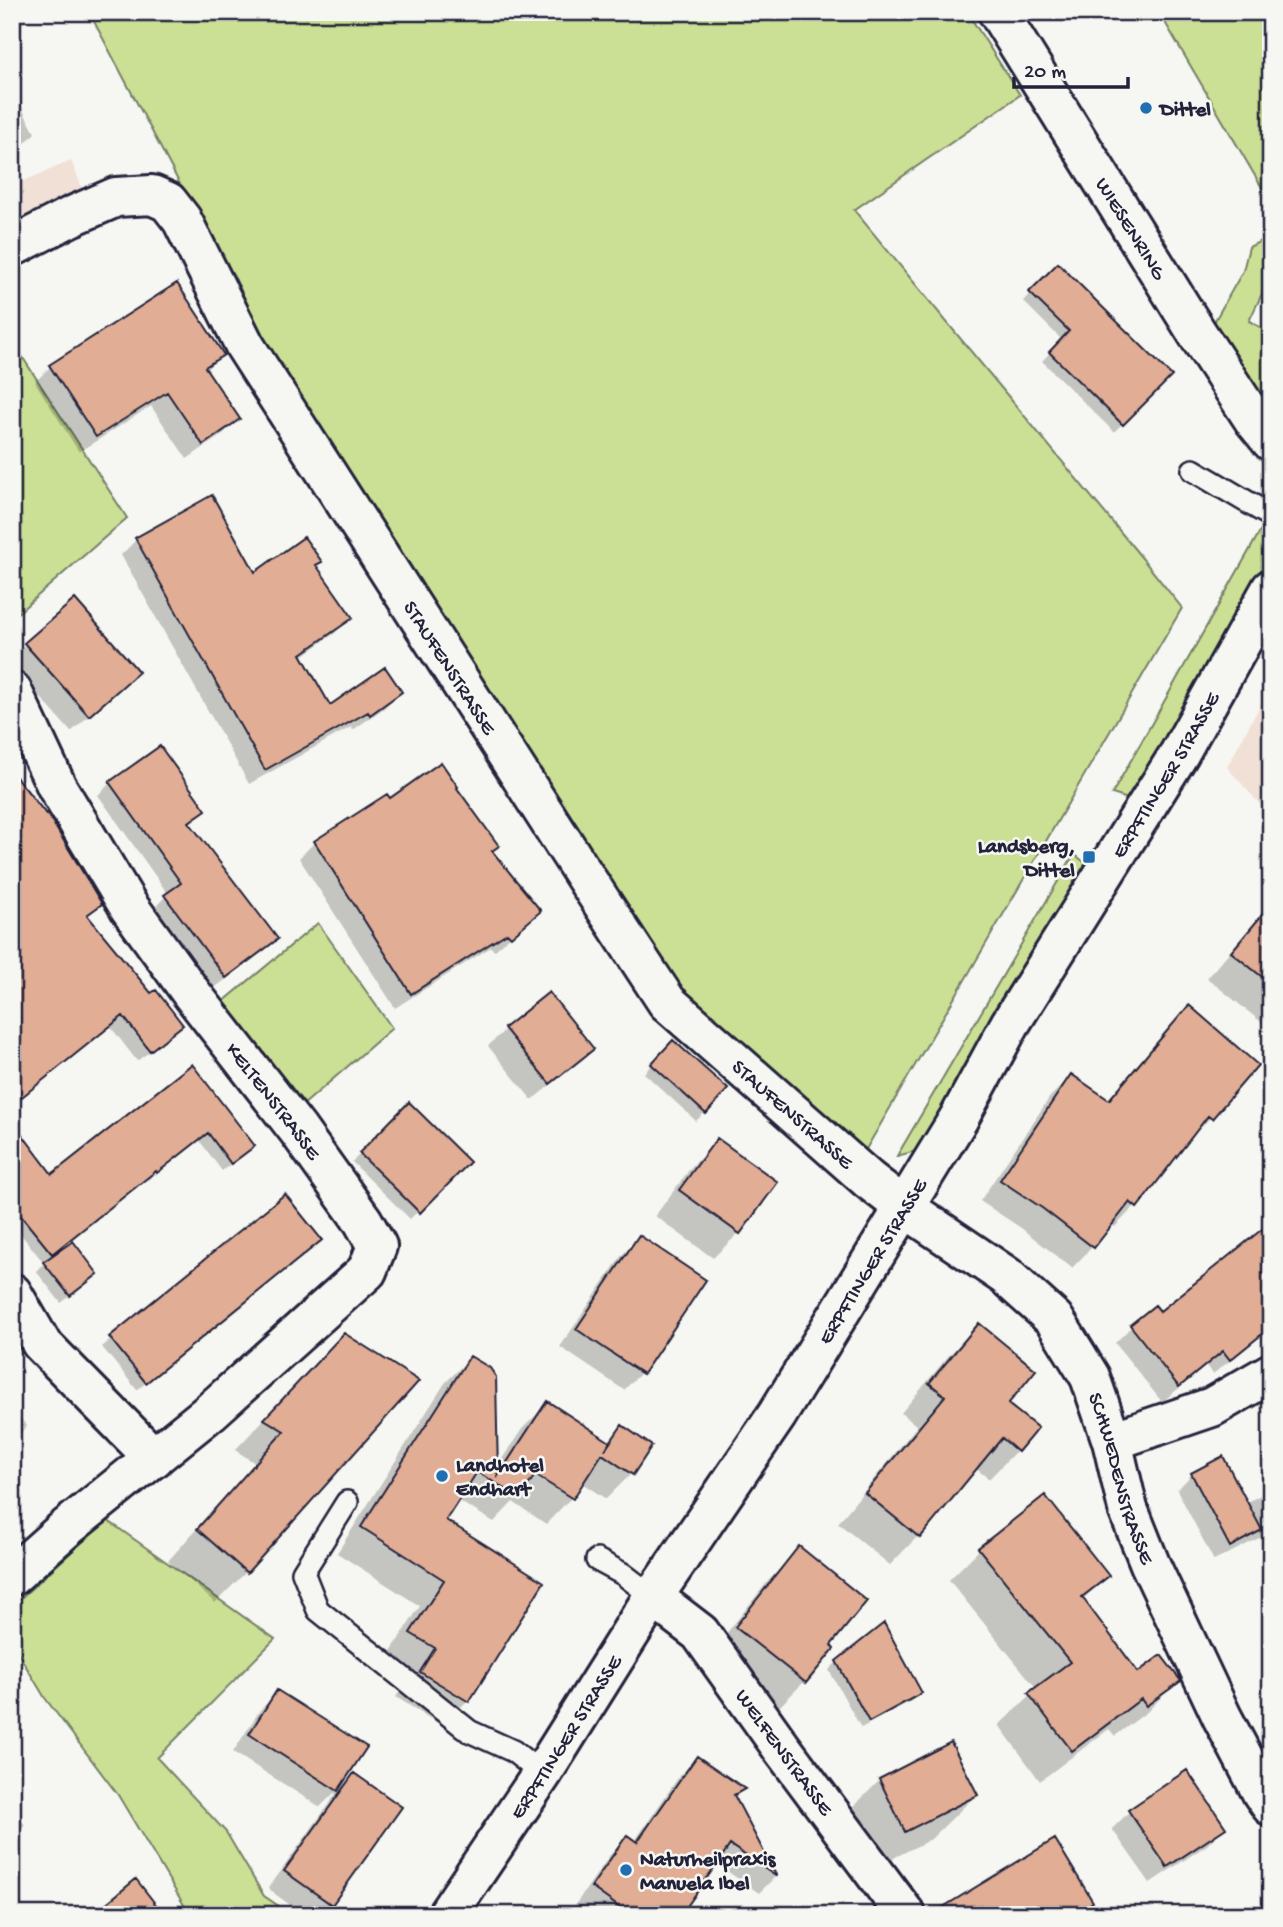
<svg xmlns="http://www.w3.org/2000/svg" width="1283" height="1927" viewBox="0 0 1283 1927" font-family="'Gochi Hand',sans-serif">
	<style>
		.built { fill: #f0e0d6 }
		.green { fill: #cbe095; stroke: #768168; stroke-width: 2 }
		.shadow { fill: #0003; fill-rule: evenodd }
		.building { fill: #e1ad95; stroke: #22223b; stroke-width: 2 }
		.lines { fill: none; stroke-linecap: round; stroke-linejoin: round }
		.lane-casing { stroke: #22223b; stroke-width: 26 }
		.street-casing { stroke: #22223b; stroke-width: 44 }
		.secondary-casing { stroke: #22223b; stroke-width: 44 }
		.lane { stroke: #f6f6f2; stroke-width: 21 }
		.street { stroke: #f6f6f2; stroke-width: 38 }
		.secondary { stroke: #f6f6f2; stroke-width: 38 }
		.poi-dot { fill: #1f6fb2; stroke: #f6f6f2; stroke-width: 2.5 }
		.labels { text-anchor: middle; stroke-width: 5; stroke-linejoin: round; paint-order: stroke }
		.poi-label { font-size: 21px; font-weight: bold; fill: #22223b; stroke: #f6f6f2; text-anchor: start }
		.street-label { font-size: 21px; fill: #22223b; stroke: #f6f6f2 }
	</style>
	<rect width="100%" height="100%" fill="#f6f6f2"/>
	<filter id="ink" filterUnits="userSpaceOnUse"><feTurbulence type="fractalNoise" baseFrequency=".0143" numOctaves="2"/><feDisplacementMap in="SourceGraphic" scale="14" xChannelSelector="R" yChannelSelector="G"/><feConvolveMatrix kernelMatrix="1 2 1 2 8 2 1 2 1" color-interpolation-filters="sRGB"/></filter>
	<g filter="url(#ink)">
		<path class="built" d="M71 161 86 197 12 228V186Z
			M1271 685V817L1227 767Z"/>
		<path class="green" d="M89 12H967L1020 95 854 210 1142 558 1182 608 862 1156 682 988 596 884 175 201 183 190Z
			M1159 12H1271V203Z
			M1271 236V275L1249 321 1271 333V385L1260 404 1209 331 1243 271 1249 247Z
			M12 341 127 518 12 618Z
			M1262 528 1271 546V560L1128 799 1112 794Z
			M1074 854 1088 865 916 1151 897 1156Z
			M318 923 392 1028 303 1105 223 1002Z
			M107 1520 275 1639 157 1758 226 1832 264 1896 292 1915H190L118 1795 45 1698 12 1643V1606Z"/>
		<path class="shadow" d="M12 90 35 133 18 150 12 153Z
			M1058 265 1170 376 1114 432 1042 361 1062 340 1023 301Z
			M221 355 205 371 238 419 222 435 187 459 151 406 79 452 35 382 50 367Z
			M137 539 254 575 315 566 351 617 335 633 301 657 329 708 400 692 384 708 353 730 351 727 249 784 121 555Z
			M26 644 137 672 71 732 12 665V658Z
			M12 774 99 904 86 917 151 996 181 1025 169 1037 137 1061 110 1026Z
			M110 783 204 810 189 824 276 939 264 951 213 989 153 909 168 894 98 795Z
			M387 796 390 801 491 852 539 911 494 951 491 947 395 1008 299 858 315 842Z
			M1271 903V1030L1207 978Z
			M1189 1008 1210 1118 1190 1138 1135 1206 1115 1227 1110 1224 1092 1247 1072 1268 1021 1228 980 1201 1050 1097 1071 1076 1107 1100 1168 1028Z
			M506 1029 592 1048 575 1065 532 1100 488 1046Z
			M673 1043 704 1113 696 1121 644 1073Z
			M192 1066 253 1146 222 1171 199 1140 148 1180 147 1178 50 1256 88 1282 61 1303 36 1271 44 1263 12 1223V1209Z
			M409 1105 467 1162 410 1219 352 1162Z
			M718 1141 739 1233 713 1258 655 1216 692 1166Z
			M284 1196 320 1240 137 1390 102 1347Z
			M1271 1224V1328L1213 1374 1206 1366 1162 1402 1115 1343 1131 1327 1155 1308 1159 1314Z
			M639 1238 641 1373 624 1390 560 1347 622 1255Z
			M979 1325 1005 1405 1017 1450 989 1479 975 1468 918 1536 890 1565 838 1523 917 1426 901 1413 950 1354Z
			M470 1358 496 1468 522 1429 548 1403 607 1442 622 1427 650 1446 631 1474 606 1499 582 1483 571 1498 546 1524 513 1502 494 1522 457 1500 444 1521 467 1701 442 1726 396 1697 411 1674 386 1659 420 1606 337 1553 445 1383ZM493 1479 523 1497 522 1500 491 1482Z
			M314 1367 246 1572 215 1603 168 1561 255 1463 235 1450Z
			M12 1409 27 1426 12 1441Z
			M1192 1474 1246 1503 1271 1489V1532L1214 1561 1177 1490Z
			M800 1549 828 1645 832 1649 804 1682 773 1713 706 1659 769 1580Z
			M980 1549 1107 1576 1082 1600 1138 1675 1178 1680 1148 1711 1115 1736 1109 1729 1040 1781 999 1725 1037 1689 949 1580Z
			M837 1662 920 1693 911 1701 861 1728 829 1670Z
			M277 1693 364 1748 337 1790 338 1791 354 1775 399 1808 330 1904 320 1915H304L268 1889 336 1794 334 1793 320 1807 233 1752 260 1710Z
			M697 1758 743 1789 734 1798 775 1877 759 1893 715 1863 678 1915H589L575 1905 610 1855 627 1838 634 1842 680 1775Z
			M880 1780 976 1795 931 1839 860 1875 835 1825Z
			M12 1809 25 1825 12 1837Z
			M1130 1811 1224 1828 1207 1845 1150 1883 1112 1829Z
			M12 1848 22 1859 12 1869Z
			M1091 1902 1078 1915H940Z
			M1271 1904V1915H1254Z"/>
		<path class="building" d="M1058 263 1172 376 1123 425 1049 352 1069 331 1029 292Z
			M177 283 224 355 205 367 240 419 203 445 167 392 96 437 49 365Z
			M212 495 255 572 304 537 322 562 316 565 353 618 301 654 330 705 385 667 402 692 370 715 368 712 265 770 135 538Z
			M75 599 139 672 89 716 24 643Z
			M160 746 206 810 189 822 278 939 226 978 164 895 181 883 109 782Z
			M441 762 458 787 457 788 499 846 492 851 541 911 511 937 507 933 411 994 314 841 387 794 390 798Z
			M12 772 46 814 47 813 102 904 87 915 151 993 156 990 183 1025 150 1051 123 1016 12 1105Z
			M1271 904V984L1231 952Z
			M549 992 594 1049 550 1084 504 1028Z
			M1189 1005 1258 1065 1212 1119 1208 1116 1137 1208 1130 1202 1094 1248 1042 1208 1000 1180 1071 1074 1109 1100Z
			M673 1040 728 1089 706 1114 651 1064Z
			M192 1064 255 1146 231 1164 208 1133 157 1173 156 1171 52 1254 12 1205V1121L52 1174Z
			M409 1102 470 1162 420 1213 359 1153Z
			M717 1138 778 1182 740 1234 679 1190Z
			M285 1194 322 1240 146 1383 109 1337Z
			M1271 1222V1327L1230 1360 1223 1351 1179 1387 1130 1325 1155 1305 1160 1311Z
			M639 1235 706 1280 643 1374 576 1329Z
			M73 1241 98 1274 70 1296 43 1262Z
			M979 1323 1036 1370 1008 1404 1038 1428 1018 1452 1002 1438 920 1538 865 1493 945 1396 929 1383Z
			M344 1333 419 1381 247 1573 197 1529 284 1431 264 1419Z
			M470 1356 490 1368 496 1377 498 1476 547 1401 610 1442 605 1450 622 1425 652 1446 633 1475 602 1454 573 1499 535 1475 520 1498 477 1472 446 1520 544 1582 469 1702 420 1672 435 1648 410 1633 444 1580 361 1527Z
			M1223 1456 1262 1530 1230 1547 1191 1473Z
			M1045 1495 1109 1576 1082 1597 1138 1672 1161 1655 1181 1681 1146 1706 1141 1699 1072 1751 1028 1693 1070 1662 978 1548Z
			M799 1546 867 1601 831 1645 834 1649 806 1683 735 1627Z
			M884 1623 922 1693 869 1722 836 1661Z
			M277 1690 367 1747 338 1791 249 1734Z
			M951 1742 978 1795 905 1832 879 1779Z
			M697 1756 745 1789 734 1795 777 1877 730 1845 681 1915H630L591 1887 627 1835 637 1842Z
			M1187 1770 1226 1828 1167 1867 1128 1810Z
			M354 1773 402 1807 332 1905 284 1871Z
			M1055 1839 1093 1902 1072 1915H930Z
			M136 1879 164 1915H92Z"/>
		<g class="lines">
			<g class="lane-casing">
				<path id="lane" d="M1193 470 1271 516
					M347 1502 303 1572 318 1610 469 1731 513 1751 542 1774
					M597 1560 623 1574 653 1597"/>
			</g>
			<g class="street-casing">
				<g id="street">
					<path id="s1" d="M998 12 1197 333 1254 420 1271 441"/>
					<path id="s2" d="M12 247 70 217 116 197 152 195 168 202 182 220 245 346 591 886 667 1002 869 1180 904 1207 1006 1276 1054 1319 1061 1330 1090 1377 1112 1441 1128 1509 1150 1564 1222 1717 1262 1793 1271 1806"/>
					<path id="s3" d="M12 691 57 787 129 907 192 994 298 1130 363 1221 377 1246 367 1271 210 1412 65 1529 12 1576"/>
					<path d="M12 1293 41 1343 154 1458"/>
					<path d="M1112 1441 1212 1407 1271 1373"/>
					<path id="s4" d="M653 1597 700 1633 781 1747 906 1915"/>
				</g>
			</g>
			<g class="secondary-casing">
				<g id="secondary">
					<path id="s5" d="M447 1915 542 1774 653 1597 777 1415 959 1118 1010 1024 1179 754 1271 589"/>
				</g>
			</g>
			<use href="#lane" class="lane"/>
			<use href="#street" class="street"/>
			<use href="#secondary" class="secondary"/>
		</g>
	</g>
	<g class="poi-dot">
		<circle cx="1146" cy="108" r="7"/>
		<rect x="1082" y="850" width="14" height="14" rx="3.5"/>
		<circle cx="442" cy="1476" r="7"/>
		<circle cx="626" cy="1870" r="7"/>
	</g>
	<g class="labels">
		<g class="poi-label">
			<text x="1160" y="115">Dittel</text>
			<text x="1075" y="852" text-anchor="end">Landsberg,<tspan x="1075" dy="24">Dittel</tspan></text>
			<text x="456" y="1471">Landhotel<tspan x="456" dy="24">Endhart</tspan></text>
			<text x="640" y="1865">Naturheilpraxis<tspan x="640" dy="24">Manuela Ibel</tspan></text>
		</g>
		<g class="street-label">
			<text dy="7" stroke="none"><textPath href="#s1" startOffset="254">WIESENRING</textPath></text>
			<text dy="7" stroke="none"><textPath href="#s2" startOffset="714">STAUFENSTRASSE</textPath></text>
			<text dy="7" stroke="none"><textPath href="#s5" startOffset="1348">ERPFTINGER STRASSE</textPath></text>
			<text dy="7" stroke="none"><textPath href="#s3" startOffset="488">KELTENSTRASSE</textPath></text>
			<text dy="7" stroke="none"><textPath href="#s2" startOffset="1281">STAUFENSTRASSE</textPath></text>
			<text dy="7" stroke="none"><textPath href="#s5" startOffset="780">ERPFTINGER STRASSE</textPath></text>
			<text dy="7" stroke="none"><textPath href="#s2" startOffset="1788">SCHWEDENSTRASSE</textPath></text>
			<text dy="7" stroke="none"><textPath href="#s5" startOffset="214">ERPFTINGER STRASSE</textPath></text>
			<text dy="7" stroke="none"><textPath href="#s4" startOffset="205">WELFENSTRASSE</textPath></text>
		</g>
	</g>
	<rect width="1283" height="1927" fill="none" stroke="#f6f6f2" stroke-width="42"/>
	<rect x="21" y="21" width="1241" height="1885" fill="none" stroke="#22223b" stroke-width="2.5" filter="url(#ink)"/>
	<path d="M1014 77v10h114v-10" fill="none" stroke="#22223b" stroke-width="3.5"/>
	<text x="1024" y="77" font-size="21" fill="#22223b" stroke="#f6f6f2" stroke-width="5" paint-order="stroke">20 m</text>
</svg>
